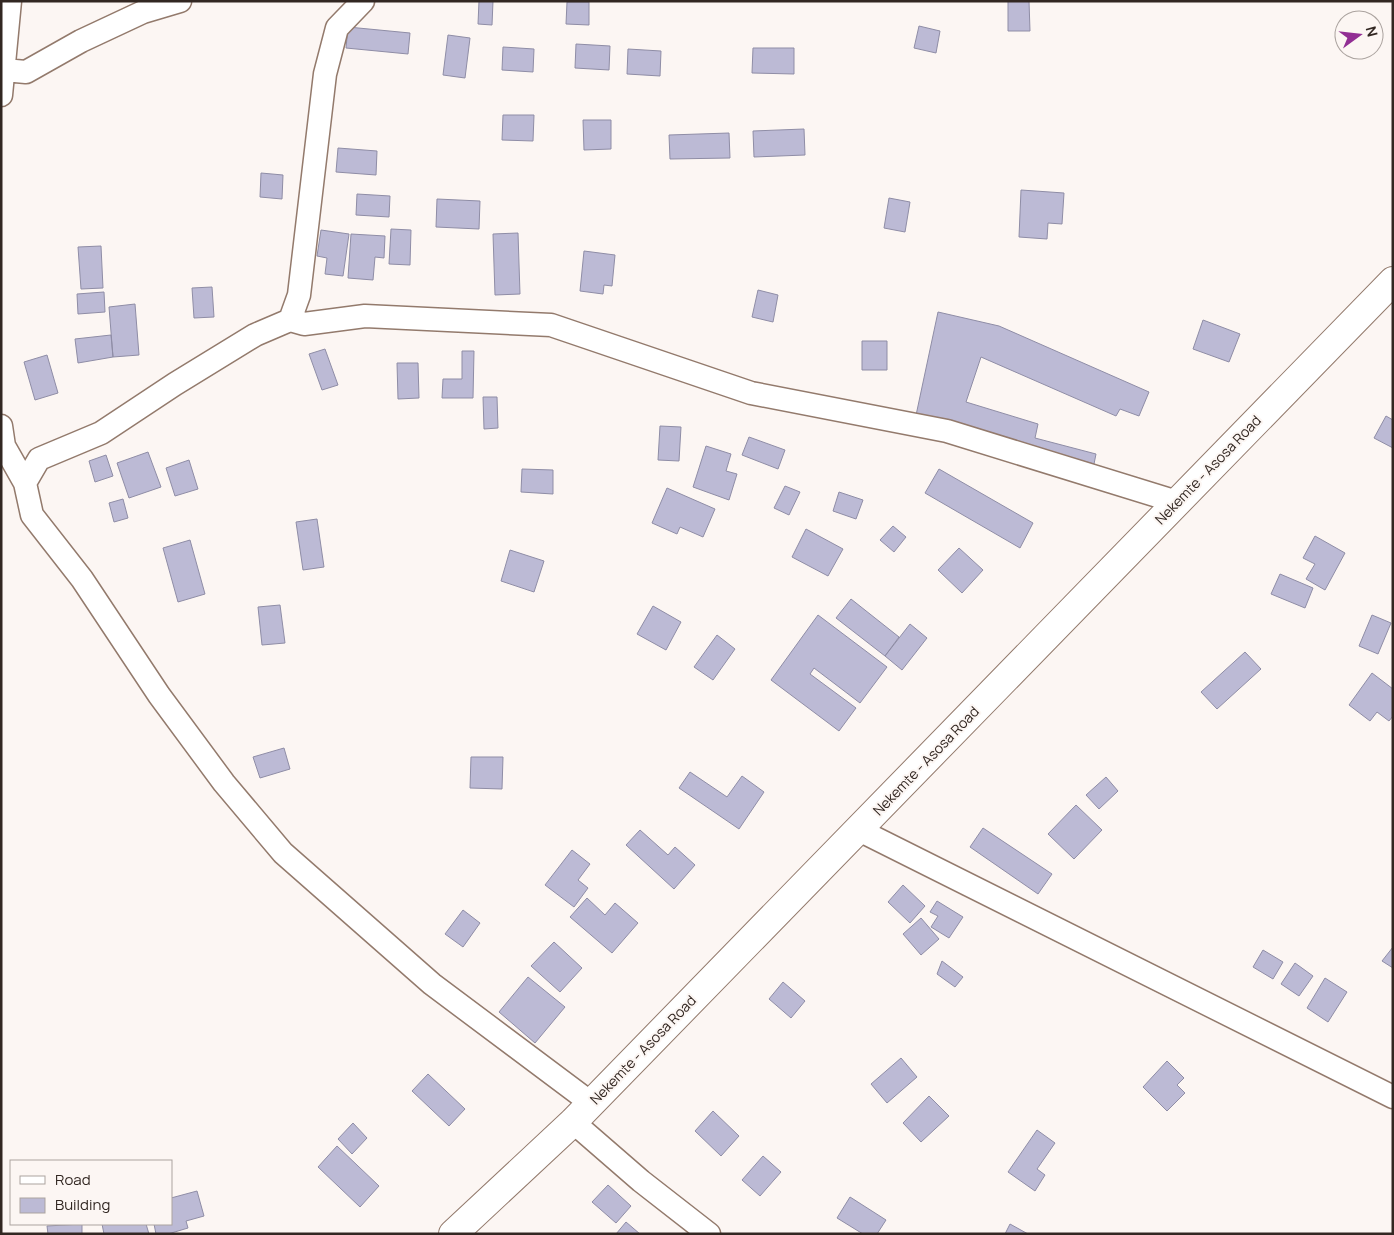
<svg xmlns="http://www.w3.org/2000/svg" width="1394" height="1235" viewBox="0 0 1394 1235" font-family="Manrope,sans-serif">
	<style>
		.building { fill: #bcbad5; stroke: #8f8da6 }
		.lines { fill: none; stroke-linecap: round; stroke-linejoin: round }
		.minor-casing { stroke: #937a6c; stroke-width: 25 }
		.trunk-casing { stroke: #937a6c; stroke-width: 30 }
		.minor { stroke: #fff; stroke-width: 22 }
		.trunk { stroke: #fff; stroke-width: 28 }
		.labels { text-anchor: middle; stroke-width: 4; stroke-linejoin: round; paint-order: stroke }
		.street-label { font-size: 14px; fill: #322722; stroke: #fcf6f3 }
	</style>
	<rect width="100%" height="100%" fill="#fcf6f3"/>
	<path class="building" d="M479 1H493L492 25 478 24Z
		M1008 1H1029L1030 31H1008Z
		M567 2H589V25L566 24Z
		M919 26 940 31 936 53 914 48Z
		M348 27 410 33 408 54 346 48Z
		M448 35 470 38 465 78 443 75Z
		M576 44 610 46 609 70 575 68Z
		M503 47 534 49 533 72 502 70Z
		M753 48H794V74L752 73Z
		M628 49 661 51 660 76 627 74Z
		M503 115H534L533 141 502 140Z
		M583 120H611V149L584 150Z
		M804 129 805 155 754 157 753 131Z
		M729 133 730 158 670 159 669 135Z
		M338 148 377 151 376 175 336 172Z
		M261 173 283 175 282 199 260 197Z
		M1021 190 1064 193 1062 224 1048 223 1047 239 1019 237Z
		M357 194 390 196 389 217 356 215Z
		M889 198 910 202 905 232 884 228Z
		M437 199 480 201 479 229 436 227Z
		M391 229 411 230 410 265 389 264Z
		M321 230 349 234 343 276 325 274 327 258 317 256Z
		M518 233 520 294 495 295 493 234Z
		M351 234 385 236 384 258 375 257 373 280 348 278Z
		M101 246 103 288 81 289 78 247Z
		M584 251 615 255 612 286 604 285 603 294 580 291Z
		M212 287 214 317 194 318 192 288Z
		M758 290 778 295 773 322 752 317Z
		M104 292 105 312 78 314 77 294Z
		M135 304 139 355 113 357 109 307Z
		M938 312 999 326 1149 392 1139 416 1120 409 1116 416 981 357 966 402 1038 424 1035 438 1096 454 1094 464 1008 440 915 420Z
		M1203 320 1240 334 1229 362 1193 349Z
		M111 335 113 357 78 363 75 339Z
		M862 341H887V370H862Z
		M325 349 338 385 322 390 309 354Z
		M462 351H474L473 398H442L443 379H462Z
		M47 355 58 393 35 400 24 362Z
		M397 363H418L419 398 398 399Z
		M483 397H497L498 428 484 429Z
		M1386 416 1393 420V448L1374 438Z
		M660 426 681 427 679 461 658 460Z
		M749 437 785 450 778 469 742 455Z
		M706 446 731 454 726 471 737 474 729 500 693 487Z
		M148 452 161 487 129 498 117 463Z
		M106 455 113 476 95 482 89 461Z
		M189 460 198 489 175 496 166 468Z
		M522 469 553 470V494L521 492Z
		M939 469 1033 523 1020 548 925 493Z
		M785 486 800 492 789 515 774 508Z
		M667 488 715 509 703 537 680 527 677 534 652 523Z
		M839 492 863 500 856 519 833 511Z
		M123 499 128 518 114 522 109 503Z
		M317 519 324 567 303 570 296 522Z
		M893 526 906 537 894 552 880 540Z
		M806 529 843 549 828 576 792 557Z
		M1315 536 1345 553 1325 590 1306 579 1315 564 1303 558Z
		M190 540 205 594 178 602 163 548Z
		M959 548 983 570 962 593 938 570Z
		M510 550 544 561 534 592 501 581Z
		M1280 574 1313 588 1305 608 1271 594Z
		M851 599 899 637 885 656 836 618Z
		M280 605 285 643 262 645 258 607Z
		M653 606 681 622 666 650 637 634Z
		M818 615 887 667 860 703 814 668 810 674 856 708 839 731 771 680Z
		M1372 615 1391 623 1378 654 1359 646Z
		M910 624 927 638 902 670 885 656Z
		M717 635 735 649 713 680 694 667Z
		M1245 652 1261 669 1217 709 1201 692Z
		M1372 673 1393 689V716L1389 721 1377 712 1370 721 1349 705Z
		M284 748 290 769 260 778 253 757Z
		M471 757H503L502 789 470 788Z
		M690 772 727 797 742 776 764 792 739 829 679 788Z
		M1106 777 1118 791 1099 809 1086 795Z
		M1076 805 1102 830 1074 859 1048 834Z
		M983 828 1052 874 1038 894 970 847Z
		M640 830 668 855 675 847 695 865 674 889 626 845Z
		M572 850 590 864 578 880 588 888 574 907 545 885Z
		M903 885 925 906 910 923 888 902Z
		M587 898 605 915 615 903 638 923 612 953 570 917Z
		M937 901 963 917 949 938 931 927 938 916 930 912Z
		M463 910 480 923 463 947 445 934Z
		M921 918 939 939 921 955 903 934Z
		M554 942 582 968 560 992 531 966Z
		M1393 947V968L1382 961Z
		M1263 950 1283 962 1273 979 1253 967Z
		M942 961 963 977 955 987 937 974Z
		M1295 963 1313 976 1299 996 1281 984Z
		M528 977 565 1007 535 1043 499 1012Z
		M1325 978 1347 992 1328 1022 1307 1008Z
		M783 982 805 1001 791 1018 769 999Z
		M901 1058 917 1077 887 1103 871 1084Z
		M1167 1061 1184 1078 1177 1085 1185 1093 1167 1111 1143 1087Z
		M428 1074 465 1109 449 1126 412 1091Z
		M929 1096 949 1116 921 1142 903 1123Z
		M713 1111 739 1136 721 1156 695 1131Z
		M353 1123 367 1138 352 1154 338 1139Z
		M1037 1130 1055 1143 1037 1169 1045 1175 1035 1191 1008 1172Z
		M337 1146 379 1186 360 1207 318 1167Z
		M763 1156 781 1172 760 1196 742 1180Z
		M608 1185 631 1206 616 1223 592 1202Z
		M197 1191 204 1216 186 1221 188 1228 168 1234H156L154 1224H171V1198Z
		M850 1197 886 1220 877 1234H863L837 1218Z
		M626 1222 640 1234H616Z
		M82 1224V1234H48L47 1226Z
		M102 1224H146L149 1234H104Z
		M1010 1224 1028 1234H1005Z"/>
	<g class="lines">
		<g class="minor-casing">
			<path id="minor" d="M4 70 26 72 81 41 143 12 180 1
				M1 95 10 1
				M290 320 299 295 325 74 337 28 363 1
				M1 426 4 446 25 483 32 515 82 579 159 695 224 783 283 853 432 984 591 1103
				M25 483 39 459 101 433 175 384 255 335 290 320 304 324 365 316 551 325 751 393 947 431 1177 502
				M859 830 1393 1097
				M573 1122 641 1181 709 1234"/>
		</g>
		<g class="trunk-casing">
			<path id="trunk" d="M453 1234 573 1122 1393 281"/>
		</g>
		<use href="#minor" class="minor"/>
		<use href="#trunk" class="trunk"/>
	</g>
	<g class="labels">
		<g class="street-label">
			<text transform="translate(1208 470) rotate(-46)" y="5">Nekemte - Asosa Road</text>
			<text transform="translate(926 761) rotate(-46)" y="5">Nekemte - Asosa Road</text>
			<text transform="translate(643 1050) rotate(-46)" y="5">Nekemte - Asosa Road</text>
		</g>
	</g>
	<rect width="1394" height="1235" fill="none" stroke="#322722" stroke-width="5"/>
	<rect x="10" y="1160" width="162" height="65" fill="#fcf6f3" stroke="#aba39f"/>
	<rect x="20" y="1176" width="25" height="8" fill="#ffffff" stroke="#aba39f"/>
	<text x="55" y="1185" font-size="15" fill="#322722">Road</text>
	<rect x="20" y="1198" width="25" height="15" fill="#bcbad5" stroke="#aba39f"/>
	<text x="55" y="1210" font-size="15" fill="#322722">Building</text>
	<g transform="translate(1359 35) rotate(75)"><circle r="24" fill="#fcf6f3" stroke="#aba39f"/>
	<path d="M0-4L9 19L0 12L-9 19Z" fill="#922e94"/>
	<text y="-8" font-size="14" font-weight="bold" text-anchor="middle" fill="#322722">N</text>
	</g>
</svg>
